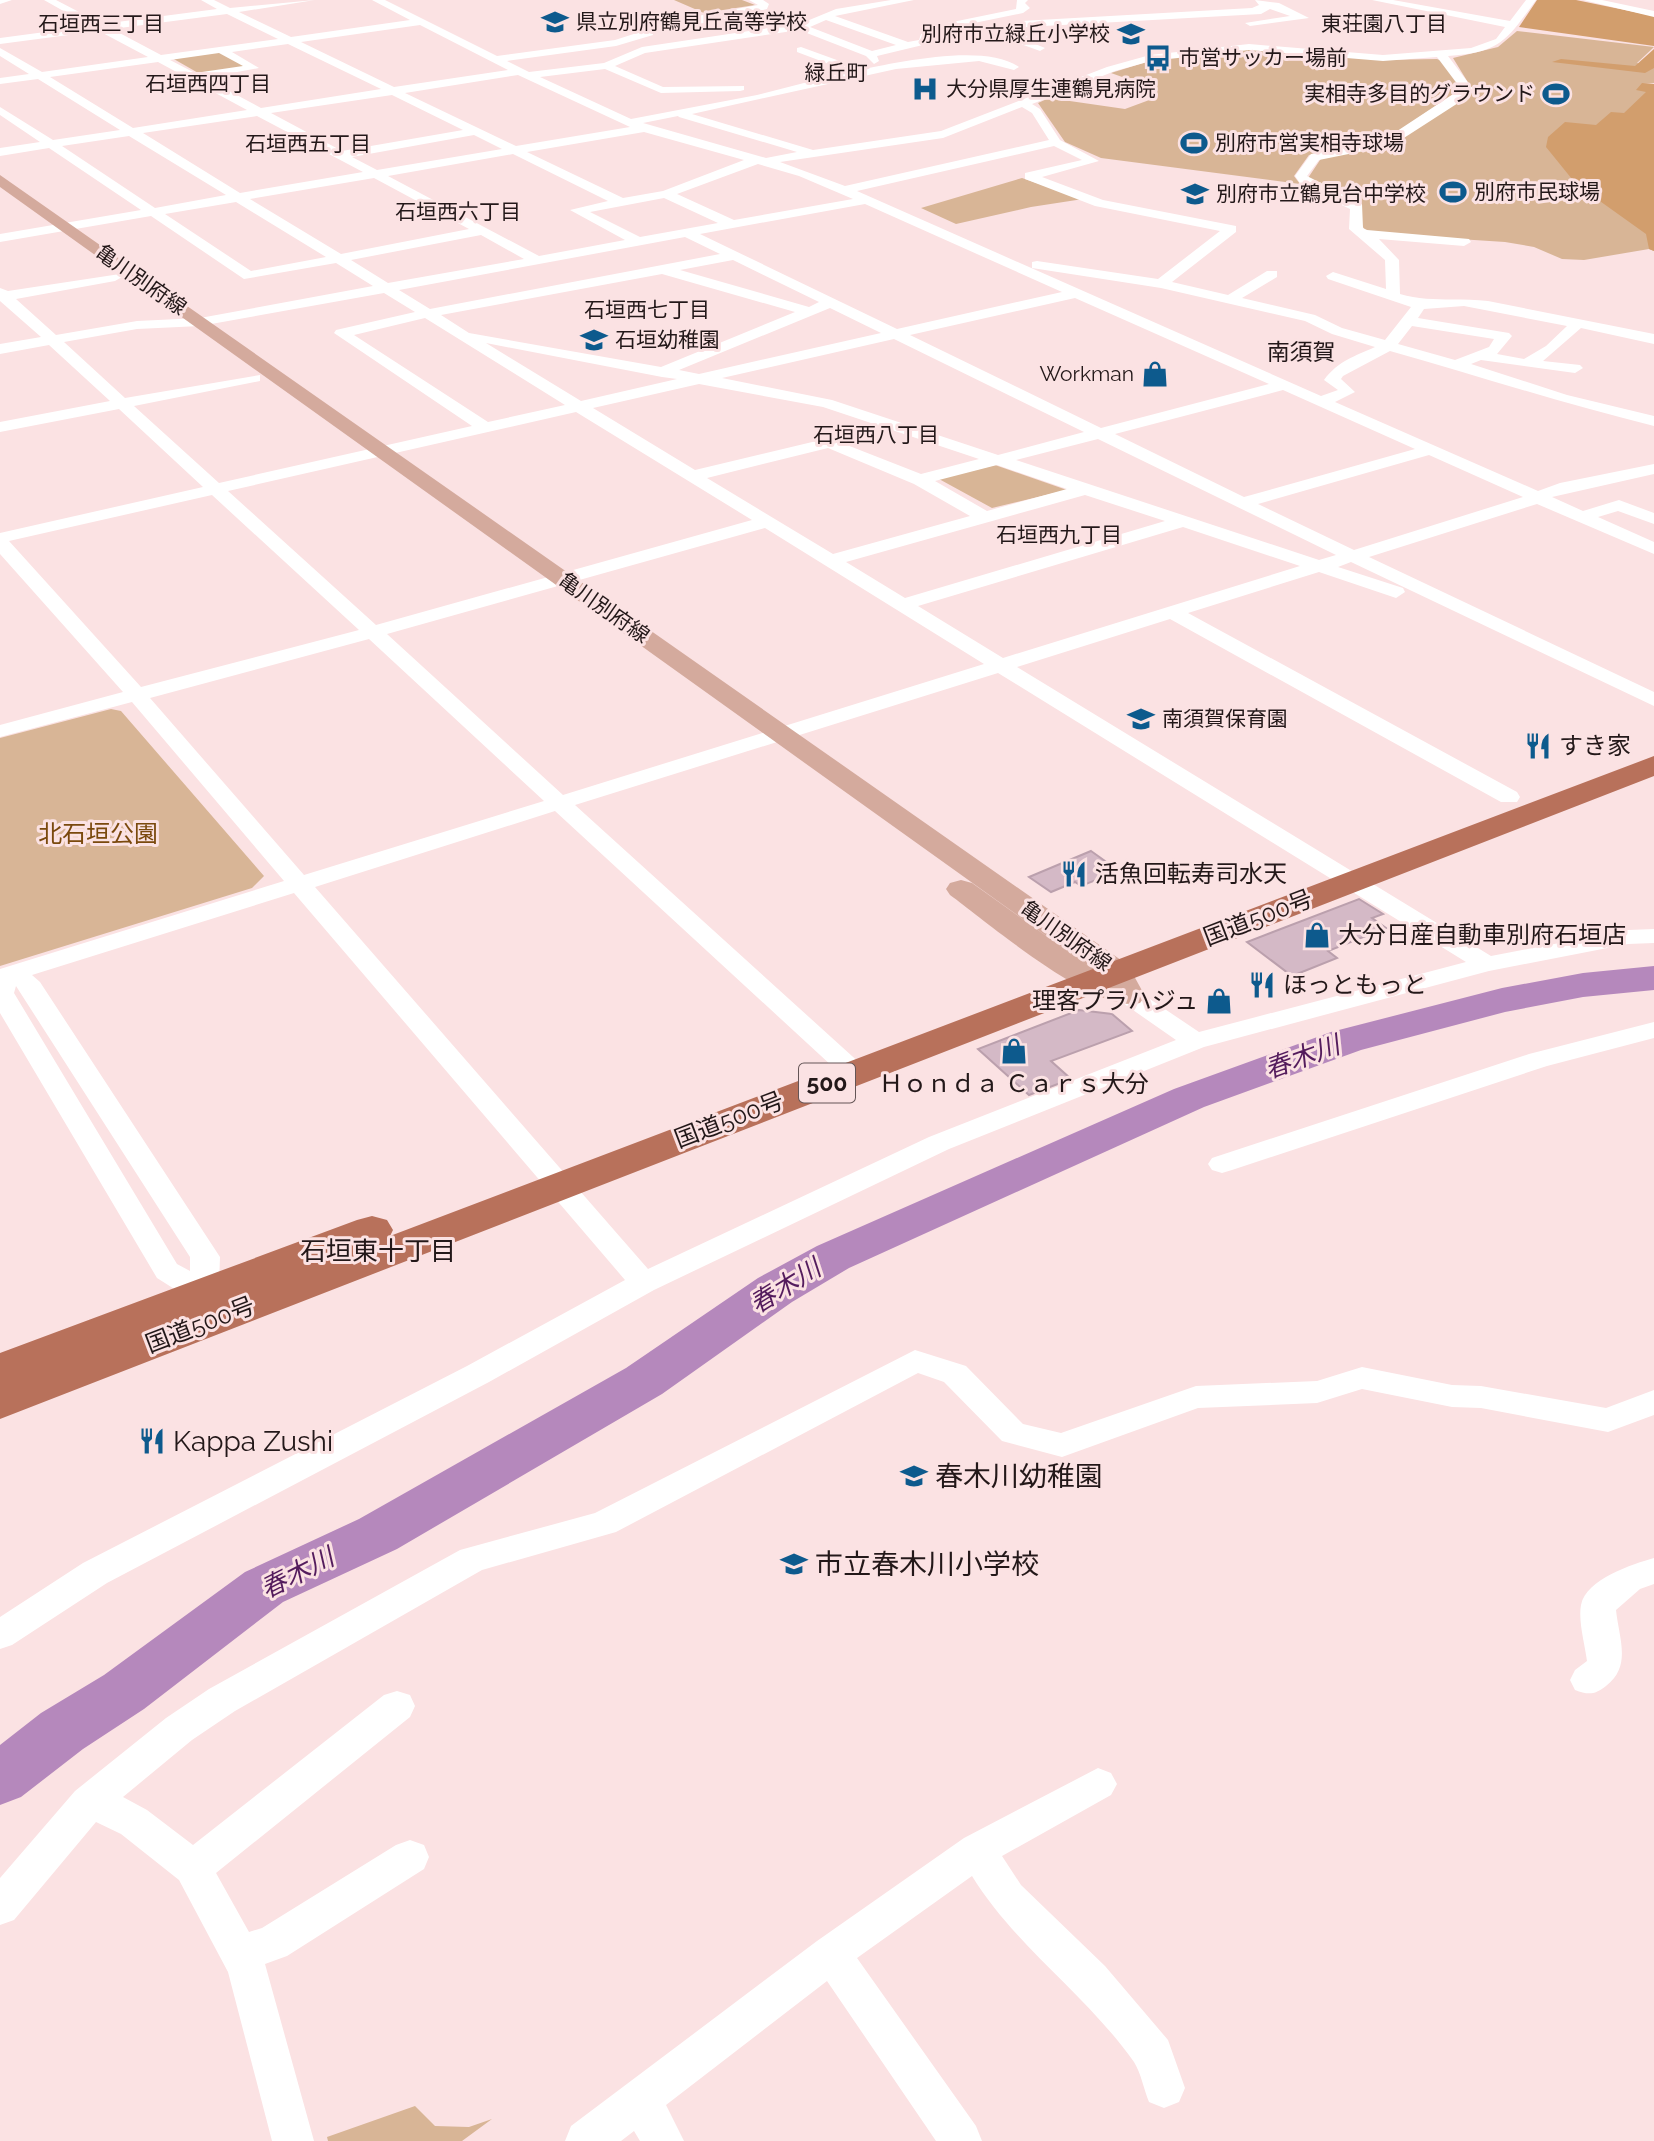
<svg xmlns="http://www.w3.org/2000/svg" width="1654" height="2141" viewBox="0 0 1654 2141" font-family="Raleway,'Noto Sans JP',sans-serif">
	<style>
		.green { fill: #d8b596 }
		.forest { fill: #d29e6d }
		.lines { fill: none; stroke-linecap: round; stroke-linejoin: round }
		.river { fill: #b588bc; fill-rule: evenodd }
		.building { fill: #d4b9c6; stroke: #bba0ad; stroke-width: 2 }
		.minor { fill: #fff; fill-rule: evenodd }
		.major { fill: #d4aa9d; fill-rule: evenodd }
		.highway { fill: #b8715b; fill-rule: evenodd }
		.labels { text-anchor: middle; stroke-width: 6; stroke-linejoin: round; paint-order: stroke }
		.far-poi-label { font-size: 21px; fill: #231819; stroke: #fbe2e3; text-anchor: start }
		.far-neighbourhood-label { font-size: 21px; fill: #231819; stroke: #fbe2e3 }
		.far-street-label { font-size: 21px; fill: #231819; stroke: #fbe2e3 }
		.far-quarter-label { font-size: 23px; fill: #231819; stroke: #fbe2e3 }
		.shield { fill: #fbe2e3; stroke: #645556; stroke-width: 2 }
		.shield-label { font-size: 23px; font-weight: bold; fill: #231819 }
		.poi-label { font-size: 24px; fill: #231819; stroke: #fbe2e3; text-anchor: start }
		.park-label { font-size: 24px; fill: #7a490d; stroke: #fbe2e3 }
		.street-label { font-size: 24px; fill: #231819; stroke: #fbe2e3 }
		.water-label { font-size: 26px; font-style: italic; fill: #541c5d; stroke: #fbe2e3 }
		.neighbourhood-label { font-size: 26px; fill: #231819; stroke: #fbe2e3 }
		.near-poi-label { font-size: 28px; fill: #231819; stroke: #fbe2e3; text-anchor: start }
	</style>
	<rect width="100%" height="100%" fill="#fbe2e3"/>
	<path class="green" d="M674 0H742L755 5 704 13Z
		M1517 31 1654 47 1637 63 1654 66V83H1642L1654 84V251L1649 249 1584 260 1562 259 1534 247 1505 242 1366 233 1362 225V207L1308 178 1322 157 1374 149 1470 95 1472 89 1453 58 1498 47Z
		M1255 49 1380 60 1437 59 1444 62 1462 88 1384 141 1309 155 1294 176 1300 184 1101 158 1065 142 1038 103 1049 98 1125 109 1152 99 1143 95 1139 83 1111 73 1156 59Z
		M221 51 249 67 200 74 172 58Z
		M1022 178 1083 199 1031 207 956 224 921 208Z
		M995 465 1067 490 992 508 939 479Z
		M111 709 121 711 264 876 252 888 0 966V738Z
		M415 2106 435 2126 469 2127 492 2119 462 2141H328L327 2137Z"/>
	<path class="forest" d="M1537 0H1576L1654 16V46L1519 27Z
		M1654 49V68L1645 73 1552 62 1561 59 1635 66Z
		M1642 83 1654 84V251L1649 249 1646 234 1576 184 1546 147 1548 137 1565 122 1596 125 1611 112 1624 113 1646 92 1636 90Z"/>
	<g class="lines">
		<path class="river" d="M1654 966V990L1583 997 1505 1012 1361 1050 1204 1107 849 1268 792 1302 662 1394 397 1549 283 1602 144 1709 83 1749 21 1797 0 1805V1745L41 1713 104 1675 245 1572 359 1519 626 1368 758 1278 817 1246 1174 1089 1331 1032 1502 988 1583 973Z"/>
	</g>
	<path class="building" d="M1091 851 1119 871 1081 886 1075 882 1051 892 1029 877Z
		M1359 899 1383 914 1372 918 1386 928 1328 951 1337 958 1292 976 1247 942Z
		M1079 1010 1112 1014 1132 1031 1051 1061 1071 1079 1029 1095 978 1049Z"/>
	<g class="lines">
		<path class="minor" d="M0 0H12L0 4Z
			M44 0H56L102 24 217 9 201 0H214L230 8 315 0 239 12 291 37 410 20 372 0H385L497 56 615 40 640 32 637 29 642 26 758 5 749 0H763L769 4 767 9 723 20 652 31 653 35 616 46 507 61 529 72 604 63 642 47 802 23 836 9 891 0H914L835 16 908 42 919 40 922 31 933 26 1016 9 1017 0H1028L1025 3 1030 8 1023 13 940 30 933 34 927 44 877 56 879 61 874 64 866 56 799 30 645 53 615 66 663 87 744 86V90L740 91 661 93 605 69 540 77 631 119 757 95 843 73 837 67 797 52V48L801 47 845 63 853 71C894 63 984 42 1019 67L1014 70 979 61 896 69 692 114 813 150 941 131 1107 67 1150 55 1249 44 1383 55 1471 48 1496 39 1505 27 1372 0H1393L1510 21 1526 0H1536C1506 41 1501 52 1448 56L1473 89 1469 96 1393 145 1319 160 1307 176 1362 204 1363 228 1367 230 1469 239 1471 242 1464 246 1379 239 1399 260 1400 294C1429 303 1458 297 1488 301L1654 334V344L1581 328 1543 361 1580 365 1583 368 1575 373 1481 360 1471 364 1567 395 1654 416V426C1565 404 1478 376 1390 351L1343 376 1341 379 1355 392 1335 402 1538 491 1560 483 1654 464V474L1552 497 1583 511 1619 500 1654 513V524L1618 511 1598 517 1654 542V554L1537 504 1369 557 1654 692V706L1351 562 1338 567 1403 588 1405 592 1396 598 1319 572 1188 613 1517 792 1520 797 1517 802H1501L1170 619 1017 667 1491 956 1628 930 1654 929V943L1628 944 1489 971 1204 1047 949 1149 654 1290 489 1382 107 1583 12 1645 0 1649V1617L83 1563 467 1366 625 1280 294 893 32 975 40 982 220 1257 219 1284 230 1287 235 1294 230 1301 213 1304 207 1316 196 1319 185 1316 181 1309 187 1297 157 1278 0 1013V969L284 881 132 702 0 737V725L123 692 0 554V533L203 487 119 409 0 432V422L110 401 49 345 0 354V344L41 337 0 301V288L8 291 120 274 122 277 115 281 16 299 56 335 137 321 200 318 373 286 336 263 244 279 151 216 0 242V234L141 210 49 148 0 156V148L40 142 0 115V107L53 140 120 130 38 79 0 84V78L29 74 0 56V48L42 72 148 57 99 31 0 44V38L90 26ZM227 14 278 39 161 55 112 29ZM826 20 896 45 872 51 810 27ZM420 25 508 70 394 87 301 42ZM288 44 381 89 261 108 205 78 259 68 232 52ZM1249 50 1383 61 1437 57 1461 89 1385 139 1311 154 1295 176 1302 186 1350 209 1349 229 1385 260 1386 289 1333 272 1326 276 1328 279 1411 307 1385 340 1342 328 1315 315 1242 298 1277 277V271H1267L1228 295 1172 282 1236 232V226L1103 200 1042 177 1099 161 1060 140 1040 109 1032 104 1115 71 1151 61ZM219 53 243 66 195 73 170 60ZM158 62 247 110 133 128 50 77ZM518 75 630 127 516 146 405 93ZM392 95 463 130 342 151 271 113ZM1022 107 1032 113 1049 140 845 186 780 162 943 138ZM257 116 363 172 240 193 143 133ZM678 116 679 117 797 152 766 158 643 123ZM644 132 744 160 663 191 623 198 527 152ZM474 135 502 149 377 170 352 157ZM129 136 226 195 155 208 62 146ZM1054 146 1082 160 1025 173V179L1095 206 1220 231 1158 279 1037 261 1032 262V268L1161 288 1305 321 1332 334 1375 347C1355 356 1338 361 1324 380L1338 390 1321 396 857 191ZM513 154 608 201 570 210 625 240 539 256 388 176ZM758 164 799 176 853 199 734 220 677 194ZM374 178 469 229 341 254 250 199ZM664 198 718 223 640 237 590 212ZM236 202 326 257 251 271 165 214ZM865 204 1062 292 897 329 700 234ZM481 235 524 259 388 283 351 260ZM685 237 720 254 430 309 399 290ZM733 260 819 302 809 307 680 270ZM662 274 795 312 661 367 469 333 441 315ZM384 293 415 312 336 330 334 333 472 426 219 483 134 406 260 381V375L125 398 64 342 137 329 200 326ZM1075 298 1269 384 1101 428 910 335ZM1464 306 1567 326 1546 346 1524 359 1497 354 1512 336 1509 333 1418 318 1424 309ZM830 308 881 333 699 374 679 370ZM425 318 565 405 488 422 354 335ZM1412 326 1494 339 1489 347 1455 360 1398 344ZM894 339 1084 432 998 455 832 400 722 378ZM486 343 662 377 677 379 581 401ZM699 384 823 407 979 459 921 474 829 438 695 470 593 408ZM1283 390 1415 449 1244 497 1115 434ZM576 412 752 520 376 625 228 491ZM1098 439 1336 555 1319 560 1016 460ZM828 448 914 484 970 516 833 554 707 478ZM1429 455 1523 497 1354 550 1258 504ZM997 465 1067 489 987 511 935 481ZM212 495 359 630 141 687 9 541ZM1085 495 1165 521 905 598 846 562ZM1183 527 1300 566 1003 658 918 606ZM765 528 984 664 563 795 387 634ZM369 639 544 801 304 875 150 698ZM998 673 1466 962 1199 1032 1138 991H1120L1116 996 1120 1001 1176 1040 929 1137 648 1269 315 887 555 811 845 1078H863L867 1072 863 1066 575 805ZM16 986 190 1257V1271L177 1264 14 993Z
			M1255 0 1279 3 1309 18 1250 26 1245 23 1290 16 1270 9 1261 14 1026 27 1028 41 1045 48 1040 51 1018 43 1016 24 1021 21 1252 8 1259 5Z
			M1583 0H1602L1654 11V17Z
			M1654 1022V1038L1547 1066 1232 1170 1222 1173 1212 1170 1208 1164 1212 1158 1529 1054Z
			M915 1350 966 1366 1023 1424 1061 1433 1196 1386 1317 1381 1362 1367 1452 1385 1481 1386 1606 1408 1654 1390V1415L1608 1432 1481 1408 1452 1407 1362 1389 1317 1403 1198 1408 1062 1457 1002 1441 944 1382 918 1373 616 1532 482 1570 235 1711 192 1740 123 1797 147 1810 193 1845 384 1695 397 1691 410 1695 415 1706 410 1717 216 1873 249 1932 262 1928 396 1845 410 1840 424 1845 429 1857 424 1869 287 1956 265 1964 314 2141H272L228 1972 179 1880 121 1834 96 1822 14 1920 0 1925V1878L75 1791 166 1718 209 1689 460 1550 595 1513Z
			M1654 1558V1584L1640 1589 1616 1610C1619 1639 1632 1666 1606 1686 1595 1695 1588 1695 1575 1690L1570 1680 1575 1670 1587 1661C1585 1645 1578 1621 1581 1605 1586 1579 1633 1564 1654 1558Z
			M1098 1768 1111 1773 1117 1784 1111 1795 1002 1856 1021 1885 1105 1966 1168 2040 1185 2088 1179 2102 1164 2108 1149 2102C1144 2090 1141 2073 1134 2062 1086 1994 1015 1946 972 1876L857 1958 976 2126 982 2141H936L827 1981 666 2105 684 2141H640L634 2131 621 2141H565L571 2126 817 1941 964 1838Z"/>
		<path class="major" d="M0 175 1128 965 1145 996 1140 1003C1094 1014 990 924 950 895L946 889 950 883 961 880 972 883 1101 975 0 187Z"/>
		<path class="highway" d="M1654 756V776L0 1419V1353L357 1220 372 1216 387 1220 393 1230 390 1236Z"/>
	</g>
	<defs>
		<g id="school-bare" transform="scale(2.1)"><path d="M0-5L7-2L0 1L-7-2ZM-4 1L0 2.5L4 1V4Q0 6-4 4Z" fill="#0d5a8d" stroke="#fbe2e3" stroke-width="2.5" paint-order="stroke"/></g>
		<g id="bus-bare" transform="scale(2.1)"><path d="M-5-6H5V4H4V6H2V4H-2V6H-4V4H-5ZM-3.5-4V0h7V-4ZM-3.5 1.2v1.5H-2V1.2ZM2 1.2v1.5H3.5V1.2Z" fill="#0d5a8d" stroke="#fbe2e3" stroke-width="2.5" paint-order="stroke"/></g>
		<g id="hospital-bare" transform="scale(2.1)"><path d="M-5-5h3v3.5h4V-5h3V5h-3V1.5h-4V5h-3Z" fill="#0d5a8d" stroke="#fbe2e3" stroke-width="2.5" paint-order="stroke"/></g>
		<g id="stadium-bare" transform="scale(2.1)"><path d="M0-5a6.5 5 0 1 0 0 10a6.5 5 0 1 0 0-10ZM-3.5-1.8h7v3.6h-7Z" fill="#0d5a8d" stroke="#fbe2e3" stroke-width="2.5" paint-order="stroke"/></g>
		<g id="shop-bare" transform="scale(2.1)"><path d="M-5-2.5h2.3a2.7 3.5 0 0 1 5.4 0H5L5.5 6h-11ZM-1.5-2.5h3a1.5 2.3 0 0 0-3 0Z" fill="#0d5a8d" stroke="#fbe2e3" stroke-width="2.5" paint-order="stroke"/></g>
		<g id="restaurant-bare" transform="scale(2.1)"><path d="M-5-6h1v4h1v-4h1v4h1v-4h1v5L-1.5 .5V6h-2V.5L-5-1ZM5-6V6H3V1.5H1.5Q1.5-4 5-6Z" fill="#0d5a8d" stroke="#fbe2e3" stroke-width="2.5" paint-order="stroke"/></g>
	</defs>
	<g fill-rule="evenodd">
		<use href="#school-bare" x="555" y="22"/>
		<use href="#school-bare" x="1131" y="34"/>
		<use href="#bus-bare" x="1158" y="58"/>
		<use href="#hospital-bare" x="925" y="89"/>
		<use href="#stadium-bare" x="1556" y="94"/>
		<use href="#stadium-bare" x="1194" y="143"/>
		<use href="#stadium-bare" x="1453" y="192"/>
		<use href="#school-bare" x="1195" y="194"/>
		<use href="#school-bare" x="594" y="340"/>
		<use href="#shop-bare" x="1155" y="374"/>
		<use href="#school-bare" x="1141" y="719"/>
		<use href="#restaurant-bare" x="1538" y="746"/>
		<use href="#restaurant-bare" x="1074" y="874"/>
		<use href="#shop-bare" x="1317" y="935"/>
		<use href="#restaurant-bare" x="1262" y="985"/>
		<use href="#shop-bare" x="1219" y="1001"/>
		<use href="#shop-bare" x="1014" y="1051"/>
		<use href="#restaurant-bare" x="152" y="1441"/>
		<use href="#school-bare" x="914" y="1476"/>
		<use href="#school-bare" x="794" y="1564"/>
	</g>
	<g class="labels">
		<g class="far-poi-label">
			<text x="576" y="29">県立別府鶴見丘高等学校</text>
			<text x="1110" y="41" text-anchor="end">別府市立緑丘小学校</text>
			<text x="1179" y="65">市営サッカー場前</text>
			<text x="946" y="96">大分県厚生連鶴見病院</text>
			<text x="1535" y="101" text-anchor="end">実相寺多目的グラウンド</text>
			<text x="1215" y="150">別府市営実相寺球場</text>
			<text x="1474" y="199">別府市民球場</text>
			<text x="1216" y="201">別府市立鶴見台中学校</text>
			<text x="615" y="347">石垣幼稚園</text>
			<text x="1134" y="381" text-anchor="end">Workman</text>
			<text x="1162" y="726">南須賀保育園</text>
		</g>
		<g class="far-neighbourhood-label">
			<text x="101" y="31">石垣西三丁目</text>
			<text x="1384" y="31">東荘園八丁目</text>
			<text x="836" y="80">緑丘町</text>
			<text x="208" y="91">石垣西四丁目</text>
			<text x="308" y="151">石垣西五丁目</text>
			<text x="458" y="219">石垣西六丁目</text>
			<text x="647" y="317">石垣西七丁目</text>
			<text x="876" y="442">石垣西八丁目</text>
			<text x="1059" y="542">石垣西九丁目</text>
		</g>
		<g class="far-street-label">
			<text transform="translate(141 280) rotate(35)" y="7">亀川別府線</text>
			<text transform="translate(604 608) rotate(35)" y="7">亀川別府線</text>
			<text transform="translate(1066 936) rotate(35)" y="7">亀川別府線</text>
		</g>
		<g class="far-quarter-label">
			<text x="1301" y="360">南須賀</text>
		</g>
		<rect class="shield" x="799" y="1063.5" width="56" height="39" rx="5"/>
		<g class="shield-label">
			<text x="827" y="1091">500</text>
		</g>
		<g class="poi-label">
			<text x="1559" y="754">すき家</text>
			<text x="1095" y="882">活魚回転寿司水天</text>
			<text x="1338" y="943">大分日産自動車別府石垣店</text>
			<text x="1283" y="993">ほっともっと</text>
			<text x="1198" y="1009" text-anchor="end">理客プラハジュ</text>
			<text x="1014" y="1092" text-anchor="middle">Ｈｏｎｄａ Ｃａｒｓ大分</text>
		</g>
		<g class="park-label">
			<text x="98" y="842">北石垣公園</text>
		</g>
		<g class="street-label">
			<text transform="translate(1258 918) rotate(-21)" y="8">国道500号</text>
			<text transform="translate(729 1120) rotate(-21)" y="8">国道500号</text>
			<text transform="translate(200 1325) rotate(-21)" y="8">国道500号</text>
		</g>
		<g class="water-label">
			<text transform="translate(1302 1057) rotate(-20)" y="9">春木川</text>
			<text transform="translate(785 1286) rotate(-32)" y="9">春木川</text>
			<text transform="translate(297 1573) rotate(-27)" y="9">春木川</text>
		</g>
		<g class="neighbourhood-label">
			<text x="378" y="1260">石垣東十丁目</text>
		</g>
		<g class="near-poi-label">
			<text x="173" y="1451">Kappa Zushi</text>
			<text x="935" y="1486">春木川幼稚園</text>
			<text x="815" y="1574">市立春木川小学校</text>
		</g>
	</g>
</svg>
